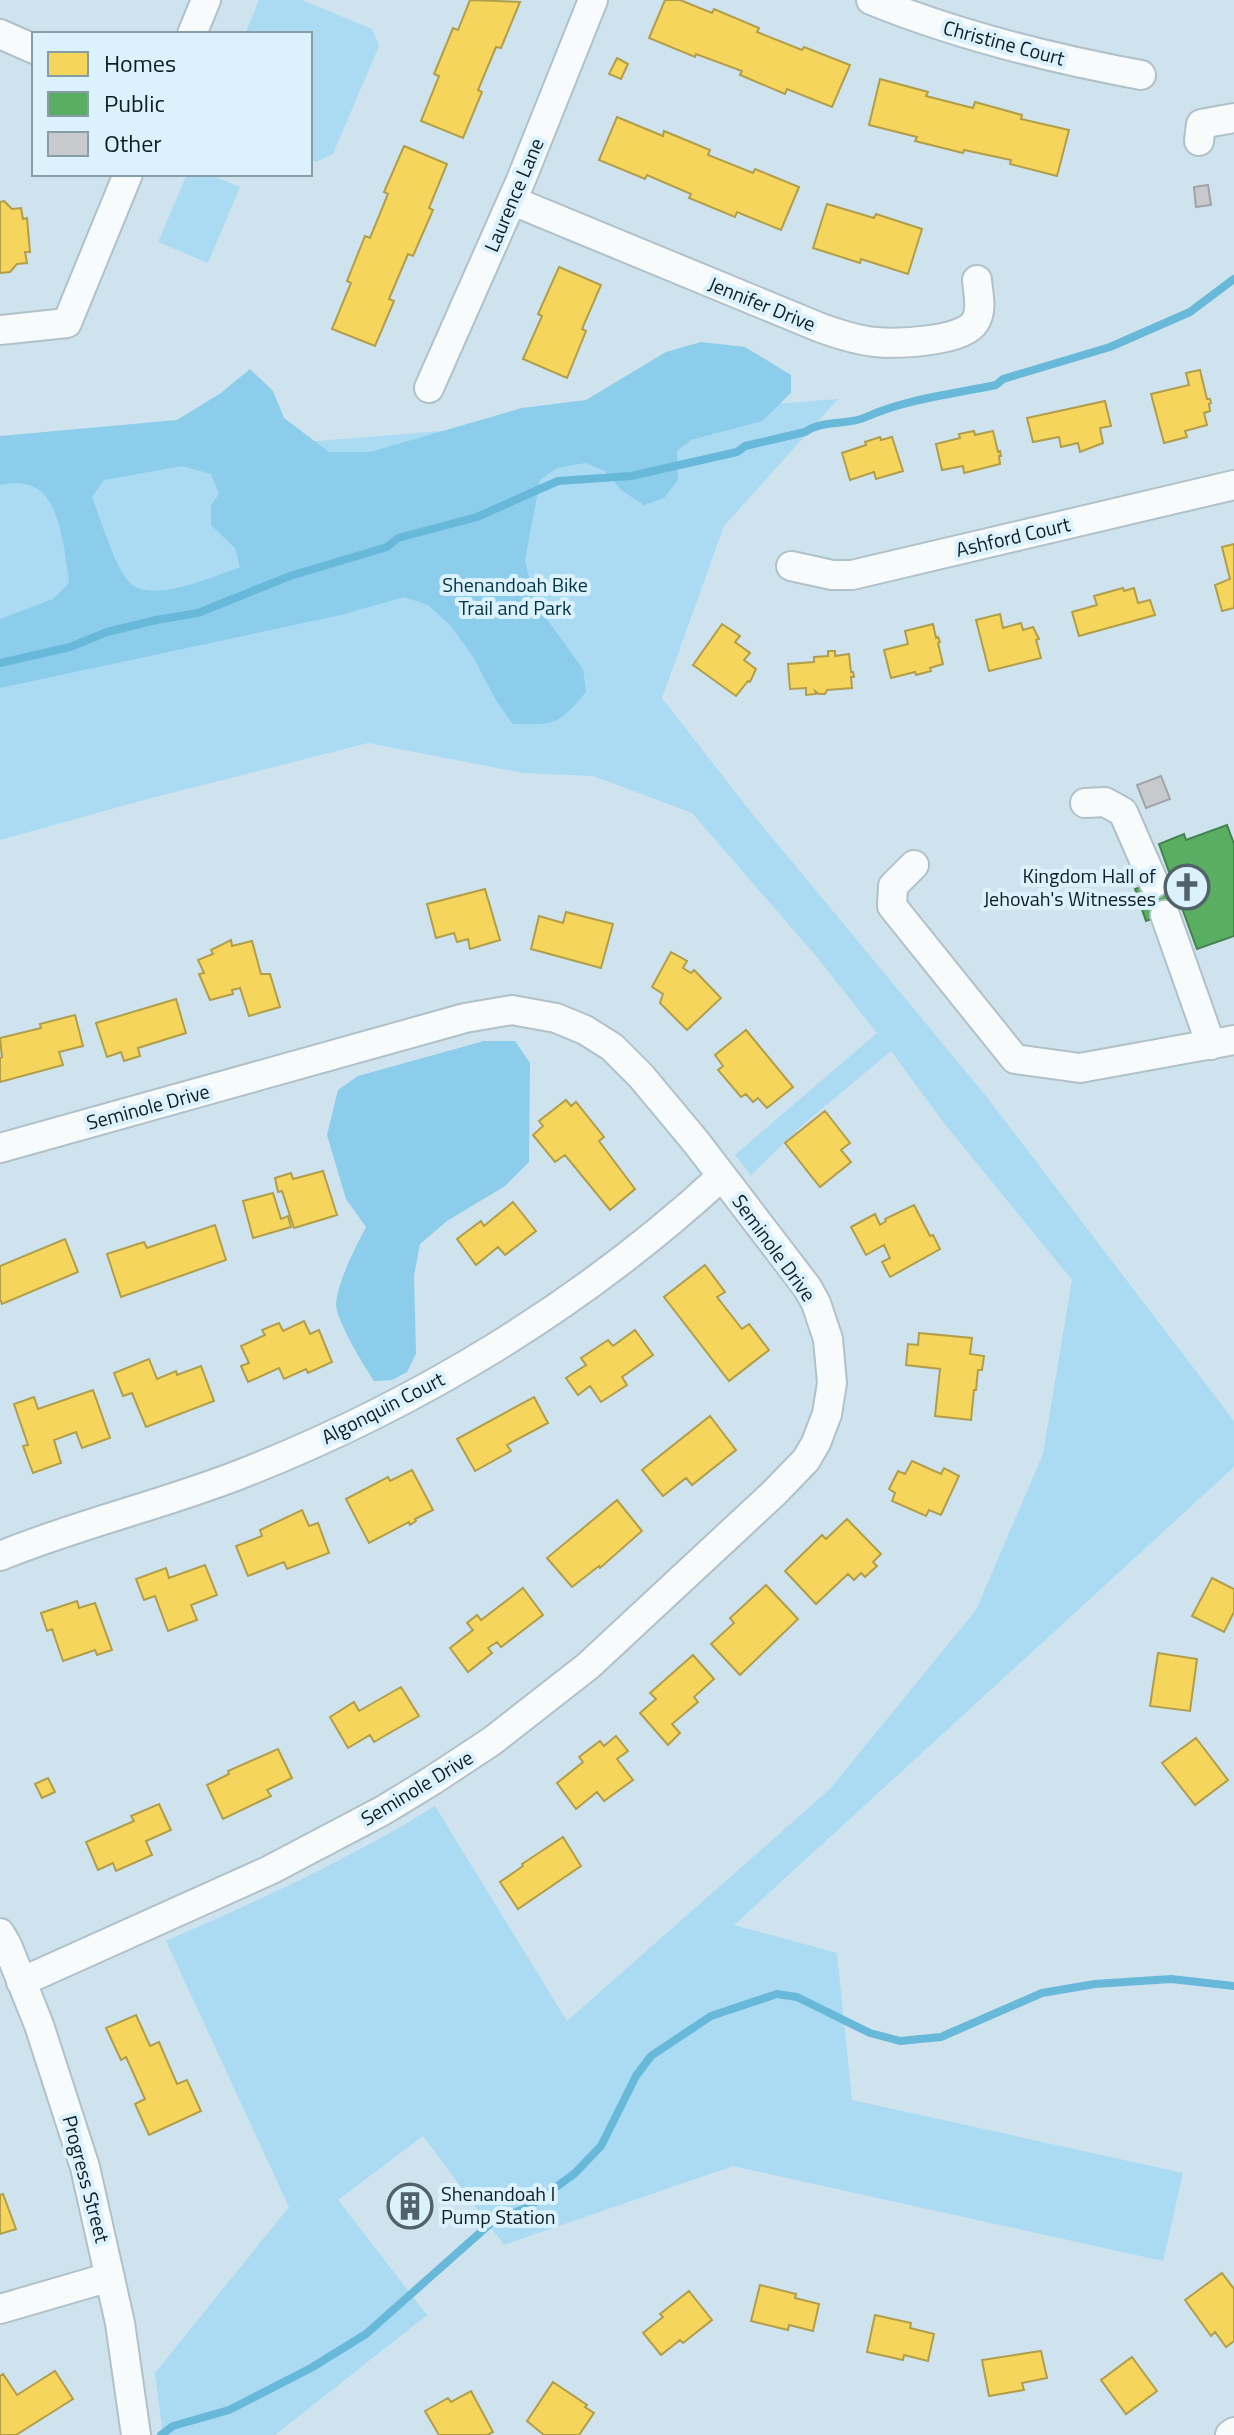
<svg xmlns="http://www.w3.org/2000/svg" width="1234" height="2435" viewBox="0 0 1234 2435" font-family="'Titillium Web',sans-serif">
	<style>
		.green { fill: #aadbf2 }
		.forest { fill: #8bcdea; fill-rule: evenodd }
		.homes { fill: #f6d55c; stroke: #b19e4b; stroke-width: 2 }
		.public { fill: #5aae61; stroke: #44824f; stroke-width: 2 }
		.lines { fill: none; stroke-linecap: round; stroke-linejoin: round }
		.stream { stroke: #67b8d9; stroke-width: 8 }
		.building { fill: #c7c9cc; stroke: #a0a3a7; stroke-width: 2 }
		.minor-casing { stroke: #b0c1c9; stroke-width: 32 }
		.minor { stroke: #f8fbfc; stroke-width: 28 }
		.labels { text-anchor: middle; stroke-width: 8; stroke-linejoin: round; paint-order: stroke }
		.street-label { font-size: 20px; fill: #0f1d24; stroke: #dbf2fd }
		.park-label { font-size: 20px; fill: #033345; stroke: #dbf2fd }
		.poi-label { font-size: 20px; fill: #0f1d24; stroke: #dbf2fd; text-anchor: end }
	</style>
	<rect width="100%" height="100%" fill="#cee3ed"/>
	<path class="green" d="M259 0H302L372 29 379 46 333 154 316 162 310 160V34H245Z
		M187 174H209L240 187 208 263 158 242Z
		M838 399 724 526 662 698 750 811 986 1096 1234 1421V1467L734 1925 837 1953 852 2100 1183 2173 1163 2261 733 2166 504 2245 423 2136 338 2200 427 2315 275 2435H163L155 2373 289 2207 166 1941C258 1901 350 1859 435 1806L567 2021 830 1789 976 1610 1043 1454 1072 1280 944 1123 891 1051 806 1122 751 1175 735 1155 877 1033 816 956 692 813 593 776 523 773 368 743 144 800 0 840V475L242 447Z"/>
	<path class="forest" d="M701 342 745 347 791 375V393L762 421 691 440 677 451 678 480 664 498 644 505 621 490 605 471 585 463 557 468 540 480 525 560 535 603 583 669 586 692C558 725 555 725 513 724L497 702 472 655 449 624 428 605 404 597 341 615 0 688V619L53 599 69 583C66 558 61 510 42 492 31 482 13 482 0 485V436L177 420 221 393 250 369 273 391 284 418 329 452H370L522 408 586 400 666 352ZM182 466 211 474 219 494 211 505V525L235 548 240 567C215 576 154 603 131 584 116 571 100 518 92 497L104 480Z
		M484 1041H515L530 1063 529 1162 505 1186 447 1221 420 1244 414 1276 416 1354 407 1372 392 1380 374 1381C364 1366 335 1319 336 1303 339 1278 355 1249 366 1227L346 1199 327 1135 338 1090 358 1076Z"/>
	<path class="homes" d="M470 0 520 2 501 48 496 47 478 90 482 92 463 138 421 121 439 76 434 74 453 28 458 30Z
		M665 0H680L712 13 714 9 759 28 757 32 802 50 804 47 850 65 832 107 787 89 785 94 740 75 742 71 696 54 695 57 649 38Z
		M617 58 628 64 621 79 609 74Z
		M880 79 928 92 926 96 973 108 975 102 1022 115 1021 119 1069 130 1057 176 1010 164 1011 160 964 150 963 153 915 141 917 137 869 125Z
		M617 117 663 136 664 131 710 150 708 155 753 173 755 169 799 187 781 230 737 212 735 217 689 198 691 194 647 175 645 179 599 160Z
		M404 146 447 164 429 208 433 210 413 256 408 254 389 299 394 301 375 346 332 329 351 283 347 281 365 236 370 238 388 194 384 192Z
		M4 201 12 209 21 208 23 219 27 218 30 252H25L27 263 17 264 10 272 0 273V202Z
		M827 204 874 218 876 214 922 229 908 274 861 259 860 263 813 248Z
		M559 267 601 285 582 329 586 331 567 378 523 359 542 316 538 314Z
		M1200 370 1207 399H1210L1211 403 1209 404 1210 411 1204 413 1207 425 1185 431 1187 437 1164 443 1151 394 1189 385 1186 373Z
		M1105 401 1111 426 1100 428 1103 443 1080 452 1078 443 1061 447 1059 437 1033 442 1027 418Z
		M974 431 975 435 993 431 998 452 1000 451 1001 456H999L1000 464 964 473 963 466 942 470 936 444 960 438 959 434Z
		M880 437 881 440 892 437 903 471 876 479 874 472 850 480 842 453 866 445 865 442Z
		M1234 544V608L1222 611 1215 585 1230 579 1222 547Z
		M1123 588 1124 591 1134 588 1138 603 1150 600 1155 615 1079 636 1072 612 1097 605 1094 596Z
		M1000 614 1003 628 1021 623 1023 630 1033 627 1039 639 1036 640 1041 658 989 671 976 620Z
		M722 624 740 636 735 642 750 653 744 660 756 669 750 682 748 681 736 696 693 665Z
		M933 624 936 638 938 637 940 642 938 643 943 664 930 668 931 671 916 675 915 672 891 678 884 650 908 644 905 631Z
		M828 651H835V656L849 654 851 672H853L854 677H851L852 688 827 690 825 694H819L815 691 816 694 806 695V688L790 689 788 664 814 662V657L828 656Z
		M485 889 500 940 470 949 468 939 457 942 454 933 436 938 427 904Z
		M566 912 613 924 601 968 531 949 539 916 563 923Z
		M231 940 232 946 252 941 261 974H270L280 1007 249 1016 240 988 232 990 233 994 210 1000 199 974 204 973 198 960 213 954 211 950Z
		M671 952 687 961 683 968 691 973 694 970 721 998 687 1030 660 1003 663 994 652 987Z
		M176 999 186 1033 138 1048 140 1056 124 1061 121 1052 107 1057 96 1023Z
		M75 1015 83 1046 59 1052 63 1065 0 1082V1058L2 1057 0 1038 41 1028 40 1024Z
		M746 1030 793 1087 767 1108 758 1098 753 1102 746 1094 741 1097 718 1070 723 1066 715 1055Z
		M566 1100 571 1106 576 1102 604 1137 599 1141 635 1189 610 1210 565 1155 555 1162 533 1135 543 1126 539 1121Z
		M825 1111 850 1143 841 1150 851 1162 820 1187 785 1143Z
		M323 1171 337 1215 294 1228 282 1191 278 1192 275 1178 291 1173 293 1179Z
		M273 1193 281 1219 288 1216 291 1227 253 1238 243 1201Z
		M513 1202 536 1231 505 1255 498 1247 476 1265 457 1239 481 1221 484 1226Z
		M914 1205 930 1236 933 1235 940 1249 890 1277 882 1262 890 1258 884 1245 866 1255 851 1227 875 1214 880 1225 886 1221 885 1219Z
		M215 1225 226 1260 121 1297 107 1254 144 1242 147 1248Z
		M65 1239 78 1272 2 1304 0 1299V1266Z
		M705 1265 725 1292 717 1297 742 1329 749 1324 769 1350 729 1381 664 1297Z
		M304 1321 310 1334 319 1330 332 1362 308 1373 306 1369 284 1379 279 1368 248 1382 241 1366 249 1363 241 1346 265 1335 262 1330 279 1323 283 1331Z
		M635 1330 653 1355 622 1377 627 1385 601 1402 590 1386 578 1395 566 1378 586 1365 581 1358 608 1340 613 1346Z
		M919 1333 972 1338 970 1354 984 1356 982 1370H978L976 1390H974L971 1420 935 1416 940 1369 906 1365 908 1344 918 1345Z
		M149 1359 157 1379 176 1371 177 1375 201 1366 214 1401 146 1427 132 1393 123 1396 114 1373Z
		M93 1390 110 1438 82 1448 76 1432 54 1440 61 1463 33 1473 23 1446 28 1445 14 1404 34 1397 38 1409Z
		M534 1397 548 1423 507 1445 511 1451 475 1471 457 1439Z
		M710 1416 736 1450 692 1485 686 1478 663 1496 642 1470Z
		M912 1461 941 1474 944 1468 959 1476 941 1515 929 1510 926 1516 892 1501 895 1493 889 1489 898 1471 905 1474Z
		M412 1470 433 1510 415 1519 416 1521 410 1525 409 1522 369 1543 346 1499 388 1477 390 1481Z
		M617 1500 642 1531 600 1568 599 1566 572 1587 547 1558Z
		M302 1510 309 1526 318 1523 329 1553 287 1569 284 1562 248 1576 236 1546 262 1536 260 1530Z
		M847 1519 881 1554 873 1562 877 1566 865 1577 861 1573 854 1580 848 1574 816 1604 785 1571 822 1535 826 1539Z
		M205 1565 217 1595 191 1605 197 1620 168 1631 155 1596 144 1600 136 1579 166 1568 169 1578Z
		M1212 1578 1234 1589V1612L1224 1632 1192 1616Z
		M766 1585 798 1619 740 1675 711 1644 734 1623 730 1618Z
		M523 1588 543 1615 501 1647 497 1642 488 1648 492 1653 468 1672 450 1648 473 1630 467 1623 477 1615 481 1620Z
		M77 1601 79 1608 95 1603 112 1650 97 1655 95 1650 63 1661 52 1629 47 1631 41 1613Z
		M1158 1653 1197 1659 1190 1711 1150 1706Z
		M693 1655 714 1679 694 1697 698 1702 672 1724 680 1733 668 1745 640 1713 656 1699 650 1693Z
		M401 1687 419 1716 374 1742 370 1735 348 1748 330 1717 354 1702 359 1711Z
		M616 1736 628 1751 617 1759 633 1780 604 1801 597 1792 576 1809 557 1783 583 1762 579 1757 600 1741 604 1746Z
		M1196 1738 1228 1780 1195 1805 1162 1763Z
		M278 1749 292 1778 267 1790 271 1796 223 1819 207 1785 229 1774 228 1771Z
		M48 1778 55 1792 42 1798 35 1784Z
		M159 1804 171 1830 146 1841 152 1855 116 1871 113 1863 98 1870 86 1842 134 1821 131 1816Z
		M563 1837 581 1866 518 1909 500 1882 523 1866 522 1864Z
		M136 2015 150 2046 159 2042 177 2084 187 2080 201 2111 149 2135 135 2104 145 2099 126 2057 121 2060 106 2028Z
		M3 2194 16 2229 0 2234V2195Z
		M1222 2273 1234 2289V2341L1226 2347 1215 2332 1211 2336 1185 2300Z
		M760 2285 796 2294 795 2298 819 2304 813 2331 789 2325 788 2330 751 2321Z
		M689 2291 712 2320 683 2343 680 2340 661 2355 643 2333 663 2317 660 2314Z
		M875 2315 911 2323 910 2328 934 2334 928 2361 904 2355 903 2360 867 2352Z
		M1041 2351 1047 2378 1022 2383 1024 2390 989 2396 982 2360Z
		M1132 2357 1157 2391 1126 2414 1101 2380Z
		M55 2371 73 2399 16 2435H0V2376L3 2374 17 2395Z
		M553 2382 587 2405 585 2407 594 2413 579 2435H544L527 2421Z
		M471 2391 493 2432 487 2435H439L425 2411 448 2398 451 2402Z"/>
	<path class="public" d="M1227 825 1234 844V936L1197 949 1182 908 1146 921 1135 889 1166 878 1169 885 1173 883 1159 844 1184 834 1186 840Z"/>
	<g class="lines">
		<path class="stream" d="M0 663 70 647 107 632 156 620 198 613 290 576 387 547 398 538 477 517 558 481 631 476 737 452 745 446 805 432C823 419 847 426 866 417 906 399 953 394 996 385L1003 379 1110 347 1190 312 1234 279
			M161 2435 173 2426 229 2410 311 2368 366 2334 491 2223 530 2206 574 2174 601 2146 636 2076 651 2056 711 2016 777 1994 797 1997 870 2033 900 2041 941 2037 1042 1993 1095 1984 1171 1979 1234 1986"/>
	</g>
	<path class="building" d="M1208 185 1211 205 1196 207 1194 187Z
		M1161 776 1170 799 1146 808 1137 785Z
		M404 2189 427 2200 416 2223 393 2211Z"/>
	<g class="lines">
		<g class="minor-casing">
			<path id="minor" d="M871 0C957 35 1049 58 1141 75
				M0 34 34 49
				M192 34 206 0
				M1199 141 1201 124 1234 118
				M513 201 821 328C838 334 856 340 875 342 897 344 963 342 975 322 983 310 978 293 977 280
				M0 330 67 323 128 174
				M429 388 521 180 593 0
				M791 566 832 575H852L1234 485
				M1085 803 1105 802 1123 812 1154 883
				M914 865 893 886 892 906 1015 1059 1080 1068 1234 1040
				M1165 915 1211 1045
				M0 1148 465 1018 512 1010 556 1018 585 1030 612 1047 641 1076 696 1142 807 1287 816 1303 828 1339 832 1383 827 1414 816 1443 806 1460 774 1493 588 1666 492 1741 433 1780 382 1811 270 1870 21 1982
				M0 1556C78 1524 162 1505 241 1474 417 1405 582 1305 722 1176
				M0 1933 7 1945 39 2025 85 2167 120 2323 136 2435
				M0 2309 110 2277
				M1230 2435 1234 2432"/>
		</g>
		<use href="#minor" class="minor"/>
	</g>
	<defs>
		<g id="church-ring" transform="scale(2.3)"><circle r="9.5" fill="#dbf2fd" stroke="#52626a" stroke-width="1.5"/><path d="M-1.2-6h2.4v3.5h3.3v2.4h-3.3V6h-2.4V-.1h-3.3v-2.4h3.3Z" fill="#52626a"/></g>
		<g id="building-ring" transform="scale(2.3)"><circle r="9.5" fill="#dbf2fd" stroke="#52626a" stroke-width="1.5"/><path d="M-4-6H4V6H1V3H-1V6H-4ZM-2.5-4.3h1.7v1.8h-1.7ZM.8-4.3h1.7v1.8H.8ZM-2.5-1h1.7V.8h-1.7ZM.8-1h1.7V.8H.8Z" fill="#52626a"/></g>
	</defs>
	<g fill-rule="evenodd">
		<use href="#church-ring" x="1187" y="887"/>
		<use href="#building-ring" x="410" y="2206"/>
	</g>
	<g class="labels">
		<g class="street-label">
			<text transform="translate(1004 43) rotate(15)" y="7">Christine Court</text>
			<text transform="translate(514 195) rotate(-67)" y="7">Laurence Lane</text>
			<text transform="translate(762 304) rotate(22)" y="7">Jennifer Drive</text>
			<text transform="translate(1013 537) rotate(-13)" y="7">Ashford Court</text>
			<text transform="translate(148 1107) rotate(-15)" y="7">Seminole Drive</text>
			<text transform="translate(774 1248) rotate(54)" y="7">Seminole Drive</text>
			<text transform="translate(383 1408) rotate(-27)" y="7">Algonquin Court</text>
			<text transform="translate(417 1788) rotate(-31)" y="7">Seminole Drive</text>
			<text transform="translate(86 2179) rotate(75)" y="7">Progress Street</text>
		</g>
		<g class="park-label">
			<text x="515" y="592">Shenandoah Bike<tspan x="515" dy="23">Trail and Park</tspan></text>
		</g>
		<g class="poi-label">
			<text x="1156" y="883">Kingdom Hall of<tspan x="1156" dy="23">Jehovah's Witnesses</tspan></text>
			<text x="441" y="2201" text-anchor="start">Shenandoah I<tspan x="441" dy="23">Pump Station</tspan></text>
		</g>
	</g>
	<rect x="32" y="32" width="280" height="144" fill="#dbf2fd" stroke="#899da6" stroke-width="2"/>
	<rect x="48" y="52" width="40" height="24" fill="#f6d55c" stroke="#899da6" stroke-width="2"/>
	<text x="104" y="72" font-size="24" fill="#0f1d24">Homes</text>
	<rect x="48" y="92" width="40" height="24" fill="#5aae61" stroke="#899da6" stroke-width="2"/>
	<text x="104" y="112" font-size="24" fill="#0f1d24">Public</text>
	<rect x="48" y="132" width="40" height="24" fill="#c7c9cc" stroke="#899da6" stroke-width="2"/>
	<text x="104" y="152" font-size="24" fill="#0f1d24">Other</text>
</svg>
